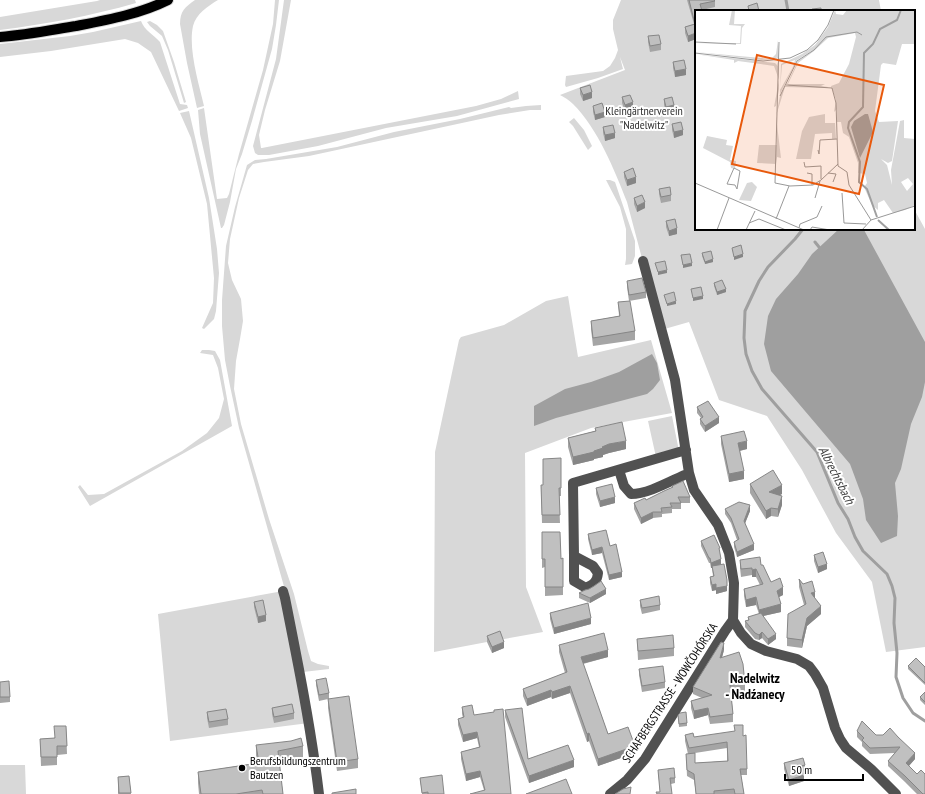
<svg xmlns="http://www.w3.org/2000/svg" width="925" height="794" viewBox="0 0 925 794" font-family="'PT Sans Narrow',sans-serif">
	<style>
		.green { fill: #d8d8d8 }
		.water { fill: #9f9f9f }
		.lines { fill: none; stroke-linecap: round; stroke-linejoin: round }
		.stream { stroke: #9f9f9f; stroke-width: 3 }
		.major-casing { stroke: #dbdbdb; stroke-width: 12 }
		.minor { stroke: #515151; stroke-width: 10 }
		.major { stroke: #000; stroke-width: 10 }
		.wall { fill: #a5a5a5; fill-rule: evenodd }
		.shaded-wall { fill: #868686 }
		.building { fill: #c0c0c0; stroke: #868686 }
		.poi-dot { fill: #000; stroke: #fff; stroke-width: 1.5 }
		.labels { text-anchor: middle; stroke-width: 4; stroke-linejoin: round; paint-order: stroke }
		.park-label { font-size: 12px; fill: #2f2f2f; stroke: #fff }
		.street-label { font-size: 12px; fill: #000; stroke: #fff }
		.poi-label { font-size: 12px; fill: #000; stroke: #fff; text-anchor: start }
		.water-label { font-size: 13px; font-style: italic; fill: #404040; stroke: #fff }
		.quarter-label { font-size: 14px; font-weight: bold; fill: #000; stroke: #fff }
		.inset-river { fill: none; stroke: #9f9f9f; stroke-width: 2 }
		.inset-road { fill: none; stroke: #999; stroke-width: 1 }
		.view { fill: #e8590c; fill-opacity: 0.15; stroke: #e8590c; stroke-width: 2 }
		.inset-edge { fill: none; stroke: #000; stroke-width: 2 }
	</style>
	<rect width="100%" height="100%" fill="#fff"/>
	<path class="green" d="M100 0H135L136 3C91 16 46 24 0 30V17L97 1Z
		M195 0H218C208 6 196 14 193 26 188 49 199 84 204 106L197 108 187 63 180 24C180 11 185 7 195 0Z
		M275 0H279L276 25 272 49 252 121 242 154 236 169 230 202 224 225 222 228H221L200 134 198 110 204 108 217 199 227 198 229 194 239 154 263 70 273 24Z
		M284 0H291L280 61 265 110 259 135 261 148H262L476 106 501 99 518 91 519 99 457 116 386 128 318 146 269 155H258L255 153 253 146 276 59Z
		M621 0H879L881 11H696V229H914V209L925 229V647L886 652 872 582 836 533 802 470 767 416 719 400 689 322 661 330 627 202C614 169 598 129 573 104 569 100 564 97 560 95L625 70 620 57 623 69 598 78 566 87 565 85 566 76 603 71 610 66 615 58 618 50 613 29V20Z
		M141 21C145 31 153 34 160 42L180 104 187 105 188 108 179 111 151 52 138 43 125 39 51 51 0 57V44L70 36 93 32Z
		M150 21 157 25 163 31 174 62 186 102 184 103 168 50 162 36 150 26 147 22Z
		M541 105V110H530L499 115 309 156 264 162 253 164 248 170 239 198 230 239 228 263 232 280 241 299 243 321 240 339 236 361 234 389 241 424 269 519 294 594 308 651 311 661 318 664 329 666V669L303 672 287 597 239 428 230 386 225 360 222 326V300L226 246 235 207 247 165 255 160 266 159 337 147 394 132 460 119 509 107 511 108 526 106Z
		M189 111 209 198 217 249 219 273 216 311 214 319 204 329 202 328 213 303 214 278 207 204 191 138 180 113Z
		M574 118 584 130 592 146 588 150 573 126 569 122Z
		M606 180H610L615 182 635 241V256L632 264 625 265 626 259V229L620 207Z
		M568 296 578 357 651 340 672 413 591 428 525 453 526 587 543 632 487 642 434 652 435 452 459 340 461 337 504 325 546 301Z
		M202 350H209L215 351 220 360 232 426 90 506 78 487 80 485 88 495 104 494 182 451 207 433 219 418 224 399 218 368 213 355 200 353Z
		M672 416 679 451 656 457 648 421Z
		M283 591 309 723 170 741 158 614Z
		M0 765H25L26 794H0Z"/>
	<path class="water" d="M839 229 864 230 925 342V382L922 397 911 424 901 469 895 483 898 516 897 536 881 543 866 520 863 499 850 464 771 371 764 344 768 316 776 299 798 274 812 254Z
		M652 354 657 363 660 380 653 389 647 394 556 418 534 426V406L565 389 591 382 619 372Z"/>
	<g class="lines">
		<path class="stream" d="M786 0 788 11
			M803 229 795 239 768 267 759 281 745 311 744 338 746 354 752 371 762 389 817 452 838 503 848 519 855 537 863 551 887 574 892 586 895 598 894 623 897 653 896 677 903 698 913 713 925 721
			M815 242 819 247"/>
		<g class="major-casing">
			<path id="major" d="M0 37C26 35 51 30 76 26 107 20 140 14 168 0"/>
		</g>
		<path class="minor" d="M643 261 675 380 689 473 694 490 718 525 729 553 734 583 733 620 741 633 751 644 766 651 797 659 809 666 815 674 823 688 835 728 840 739 846 748 871 769 896 794
			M619 470 624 486 631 494C649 494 672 480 689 473
			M574 556V581L586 588C594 584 597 582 598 573L593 566 574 556 573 483 686 450
			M283 591 285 598C298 663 311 728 319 794
			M610 794 627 780 645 759 725 631 733 620"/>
		<use href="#major" class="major"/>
	</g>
	<path class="wall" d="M687 0H714L715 1V7L702 10 696 39 688 42 685 33V27L694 24Z
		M648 36 661 44V50L650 52 648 42Z
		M673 62 686 75 675 77 673 68Z
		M580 88 592 98 583 101 580 94Z
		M622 97 633 108 625 111 622 103Z
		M664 99 674 111 666 113 664 105Z
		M593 106 605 117 595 120 593 112Z
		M672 124 683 135 674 138 672 130Z
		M603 127 615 138 605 141 603 133Z
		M624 172 636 183 627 186 624 177Z
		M659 189 671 195V201L661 203 659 194Z
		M634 198 645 208 637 212 634 204Z
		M666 221 677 234 669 236 666 227Z
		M702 253 713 262 705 264 702 256Z
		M627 281 646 292V298L629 301 627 287Z
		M714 283 726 292 717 295 714 286Z
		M618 302 635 331V340L593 346 591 329V321L619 316Z
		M697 407 719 423 705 432 700 424V419L701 418 697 413Z
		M595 428 626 449 609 453 603 455V457L594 459V460L573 465 568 447V438L595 431Z
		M721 436 747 449 740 451 744 479 729 482 721 444Z
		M561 458V496H559L560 523H542L541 485H543Z
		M750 484 782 494 779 495 782 505 778 517 771 516 766 519 750 493Z
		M672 486 690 497V503H681V509H672V513L662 514V517L653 518 641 524 634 509V503L646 500 672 488Z
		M596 488 615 503 600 507 596 494Z
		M725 509 750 511 745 523 754 550 737 557 734 547V542L737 540 731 523 725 514Z
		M542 532 561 559 563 558V595L545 596V567L542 568Z
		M588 534 610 546 622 577 609 580 602 553 592 555 588 539Z
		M701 541 720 553 721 564 719 565 727 580V591L716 594V590L712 591 710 583V577L713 576 712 568H711L710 563H709L701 546Z
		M814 555 827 569 818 573 814 561Z
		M740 560 761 565 771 582 783 595 779 597 781 612 763 616 776 639 768 645 762 638 759 640 755 639 745 627V621L748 620V617L759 614 756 605 746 607 744 596V589L760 585 756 577H752V575L741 577 740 568Z
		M799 579 815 599 821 614 807 626 802 648 787 646V638L804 605 799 587Z
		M579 593 606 594 590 603 579 598Z
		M640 600 660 605V610L642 614 640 606Z
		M254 602 266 621 258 623 254 607Z
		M550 613 591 624 554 634 550 619Z
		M487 636 504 648 492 653 487 642Z
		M637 639 674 648V656L638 660Z
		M559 645 608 657 583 664 608 734 635 753 598 766 589 741 587 742 570 693 552 699 551 697 527 706 523 696V689L565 673 559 652Z
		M724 650 722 657 745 684V691L731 692 733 714V722L710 724 708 715 694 719 691 708V701L702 698 693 694V687Z
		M908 666 925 667V685L908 669Z
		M639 669 665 682V688L642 692 639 675Z
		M316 680 329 693V699L358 759V768L337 771 328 708V699L319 701 316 685Z
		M0 682 10 697V702L0 703Z
		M925 692V705L920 700V697Z
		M462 707 474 715 511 794 484 790 480 777 466 781 461 759V752L479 747 477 738 463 742 458 725V719L463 718 462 714Z
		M272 708 294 713V719L274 723 272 714Z
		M505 710 528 759 574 767 529 783 505 717Z
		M207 712 228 719V725L209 728 207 718Z
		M678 715 687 723V726L679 727Z
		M66 726 67 754 57 755V765L41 766 40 739 54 738Z
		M857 731 876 735H883L915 759 909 766 925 794H917L905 782 888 766V761L895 753 870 754 862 746V742L857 737Z
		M685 735 694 737 743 736 747 769V775H741L744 794H696L694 780 687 776 686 754H688L685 741ZM727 748V761L695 763V753Z
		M256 745 303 746V757L279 761 283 794H199L198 783V772L257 763 256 756Z
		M784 763 805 771 803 772 804 781 789 786 784 769Z
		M658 770 675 778V783L671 784 660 792Z
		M129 776 131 794H118V777Z
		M420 778 444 794H422Z"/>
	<path class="shaded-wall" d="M696 33V39L688 42V36Z
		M686 69V75L675 77V71Z
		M592 92V98L583 101V95Z
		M633 102V108L625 111V105Z
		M674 105V111L666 113V107Z
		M605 112V117L595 120V115Z
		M683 130V135L674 138V132Z
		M615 133V138L605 141V135Z
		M636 177V183L627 186V180Z
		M645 202V208L637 212V206Z
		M677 228V234L669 236V231Z
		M743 254V257L734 260V257Z
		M713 259V262L705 264V262Z
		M692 263V266L683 268V265Z
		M667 270V273L658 275V272Z
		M726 289V292L717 295V292Z
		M703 296V299L693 301V298Z
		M676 301V304L667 306V304Z
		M719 417V423L705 432V426Z
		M626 441V449L609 453 603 455V457L594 459V460L573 465V457L609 444Z
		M747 441V449L738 451V443Z
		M744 471V479L729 482V474Z
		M782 485V494L769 501V492Z
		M782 496V505L778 517V509Z
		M615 497V503L600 507V501Z
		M750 505V511L744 526V521Z
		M771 508V516L766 519V511Z
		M653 512V518L641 524V518Z
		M754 544V550L737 557V552Z
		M602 547V553L592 555V550Z
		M721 559V564L712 568V566V568H711V563Z
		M827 564V569L818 573V567Z
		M756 569V577H752V570Z
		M622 572V577L609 580V575Z
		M716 584V590L712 591V585Z
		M727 586V591L716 594V588Z
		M783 587V595L777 598V591Z
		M606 589V594L590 603V598Z
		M815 592V600L811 593Z
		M756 597V605L746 607V600Z
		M781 604V612L759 617V610Z
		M821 606V614L807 626 802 648V640L807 618Z
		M266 615V621L258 623V617Z
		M591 618V624L554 634V628Z
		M762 632V638L759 640V635Z
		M776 634V639L768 645V639Z
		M504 642V648L492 653V647Z
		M724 643V650L720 665V658Z
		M608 650V657L581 664V657Z
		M570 686V693L552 699V692Z
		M551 690V697L527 706V699Z
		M708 708V715L694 719V711Z
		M477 732V738L463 742V735Z
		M589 733V741L587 742V734Z
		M635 746V753L598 766V759Z
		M915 753V759L906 769V763Z
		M574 760V767L529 783V776Z
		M805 765V771L801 772V766Z
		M480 771V777L466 781V774Z
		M804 775V781L789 786V780Z"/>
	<path class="building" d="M689 0H714L715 1 700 4 702 11H696V33L688 36 685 27 695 24Z
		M757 3 759 11H749L748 6Z
		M821 8V11H812V9Z
		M659 35 661 44 650 46 648 36Z
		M684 60 686 69 675 71 673 62Z
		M590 85 592 92 583 95 580 88Z
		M630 95 633 102 625 105 622 97Z
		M672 97 674 105 666 107 664 99Z
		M602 103 605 112 595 115 593 106Z
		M681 122 683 130 674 132 672 124Z
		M613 125 615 133 605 135 603 127Z
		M633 168 636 177 627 180 624 172Z
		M670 187 671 195 661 197 659 189Z
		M642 195 645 202 637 206 634 198Z
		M675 219 677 228 669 231 666 221Z
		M741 245 743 254 734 257 732 248Z
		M711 251 713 259 705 262 702 253Z
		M690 254 692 263 683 265 681 255Z
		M665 261 667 270 658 272 655 263Z
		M642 278 646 292 629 295 627 281Z
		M722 280 726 289 717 292 714 283Z
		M701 287 703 296 693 298 691 289Z
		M674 292 676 301 667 304 664 295Z
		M630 301 635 331 593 338 591 321 620 316 618 302Z
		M708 401 719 417 705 426 700 419 703 417 697 407Z
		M622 422 626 441 609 444 602 447 603 448 594 451V452L573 457 568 438 596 431 595 428Z
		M744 431 747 441 738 443 744 471 729 474 721 436Z
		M561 458V488H559L560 515H542L541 485H543V459Z
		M773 470 782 485 769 492 782 496 778 509 771 508 766 511 750 484Z
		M683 481 690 497H678L681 503H670L672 507 661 508 662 512H653L641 518 634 503 645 498 646 500 664 491 673 487 672 486Z
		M612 484 615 497 600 501 596 488Z
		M739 502 750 505 744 521 754 544 737 552 734 542 739 539 731 518 725 509Z
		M606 530 610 546 616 544 622 572 609 575 602 547 592 550 588 534Z
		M542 532H560L561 559 563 558V587H545V559H542Z
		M714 535 720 548H719L721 559 711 563 710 558H709L701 541Z
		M823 552 827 564 818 567 814 555Z
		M760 557 761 565H763L771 582 780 578 783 587 777 591 781 604 759 610 756 597 746 600 744 589 763 584 756 569 752 570V568L741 569 740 560Z
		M724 564 727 580V586L716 588V584L712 585 710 577 714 576 712 566Z
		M799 579 803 584 812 581 815 592 811 593 821 606 807 618 802 640 787 638 788 614 806 604Z
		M601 581 606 589 590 598 579 593 585 590 589 589 594 586Z
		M659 596 660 605 642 608 640 600Z
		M263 600 266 615 258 617 254 602Z
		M588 603 591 618 554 628 550 613Z
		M761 613 776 634 768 639 762 632 759 635 755 633 745 621 749 620 748 617Z
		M500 631 504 642 492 647 487 636Z
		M604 633 608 650 581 657 608 734 628 727 635 746 598 759 589 733 587 734 570 686 552 692 551 690 527 699 523 689 567 672 559 645Z
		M673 635 674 648 638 651 637 639Z
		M721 642 724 643 720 658 739 652 743 664 745 684 730 685 733 714 710 717 708 708 694 711 691 701 712 695 693 687Z
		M916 658 925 667V683L908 666Z
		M663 666 665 682 642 686 639 669Z
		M326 678 329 693 319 695 316 680Z
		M9 681 10 697H0V682Z
		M925 692V702L920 697Z
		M349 696 358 759 337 762 328 699Z
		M292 704 294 713 274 717 272 708Z
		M472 705 474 715 494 712V710L503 709 511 794H470L485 790 480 771 466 774 461 752 480 747 477 732 463 735 458 719 464 717 462 707Z
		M522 708 528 759 568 745 574 760 529 776 505 710Z
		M226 709 228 719 209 722 207 712Z
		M686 712 687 723 679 724 678 715 680 713Z
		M862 721 876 735H883L890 728 898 737 915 753 906 763 917 774 921 770 925 774V794H923L905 776 888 761 900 747 870 748 862 740 864 738 857 731Z
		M734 725H743V736L746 735 747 769H740L744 794H735L734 789 714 791V794H696L694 774 687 770 686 754 695 753V763L728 761 727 742 689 748 685 735 693 733 694 737 735 731Z
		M54 726H66L67 746H57V757H41L40 739 55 738Z
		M301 738 303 746 278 751 283 794H263L262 790 236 794H201L198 772 259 763 256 745 291 741Z
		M803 758 805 765 801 766 804 775 789 780 784 763Z
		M674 768 675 778H670L672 794H657L656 792H660L658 770Z
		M442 775 444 794H428V792L422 793 420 778Z
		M129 776 131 793H119L118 777Z
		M566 779 572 794H526Z
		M631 787 630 794H615L623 789Z
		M356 789V794H332V793Z"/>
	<circle class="poi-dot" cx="242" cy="768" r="4"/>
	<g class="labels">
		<g class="park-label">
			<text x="644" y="115">Kleingärtnerverein<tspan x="644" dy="14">"Nadelwitz"</tspan></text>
		</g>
		<g class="street-label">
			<text transform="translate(670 693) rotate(-57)" y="4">SCHAFBERGSTRASSE - WOWČOHÓRSKA</text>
		</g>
		<g class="poi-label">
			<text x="250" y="765">Berufsbildungszentrum<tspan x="250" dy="14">Bautzen</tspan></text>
		</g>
		<g class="water-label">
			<text transform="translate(837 475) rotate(63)" y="5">Albrechtsbach</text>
		</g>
		<g class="quarter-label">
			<text x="755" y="683">Nadelwitz<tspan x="755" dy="16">- Nadźanecy</tspan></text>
		</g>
	</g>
	<g transform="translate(695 10)">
		<rect width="220" height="220" fill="#fff"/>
		<path d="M37 0H40L39 14H50L47 18 46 34 0 33H45L46 16 34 15ZM140 0 141 4 148 5 152 0H206L205 5 207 0H220V34H207L201 55 188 53 186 55 180 101 184 112 203 111 197 151 193 153 186 149 192 155 197 175 196 160 205 111 209 110V128L220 129V195L210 200 198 203 189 190 183 193V200L177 195 169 177 172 173 170 164 163 163V153L154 127 148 123 146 112H142V99L139 102 141 90 136 76 144 73 154 54 161 27 160 23 133 28 119 41 103 53 93 74H130L126 76 133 77 132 78 90 77 81 106 86 148 82 147 81 154 62 153 64 135H82L81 106 85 86 90 76H94L92 74 103 51 120 39 102 50 85 84 86 54 107 44 120 35 133 17ZM100 50 98 57 85 80 87 55ZM213 168 218 174 212 181 206 172ZM83 30V48L81 49 82 47 80 49 67 50 0 42 76 49 81 44ZM0 44 80 53 83 56 82 53 83 54 84 59V79L81 96 79 97 84 70 79 56 43 51 39 53V50ZM130 104V113H140L141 129H137V123L120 124 116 149H101L107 121 114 107ZM12 126 32 130 31 135 38 136 35 150 41 151 40 159 36 158 35 152 8 138ZM57 172 62 177 56 191 44 190 52 173Z" fill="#d8d8d8" fill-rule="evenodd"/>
		<path d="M170 104H173L178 122 165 148 156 117 159 111Z" fill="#9f9f9f"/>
		<path class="inset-river" d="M182 207 172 179 164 172 165 152 153 118 154 112 168 97 169 43 178 34 185 19 202 10 206 0M183 210 194 220"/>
		<path class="inset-road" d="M0 32 41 34M84 32 80 173 95 176 118 175 126 170 143 154M0 43 68 51 95 48 112 40 123 30 133 15 139 0M91 75 137 78 141 93 143 156 152 162 154 175 176 210M85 86 102 51 119 40 131 27 162 22 167 25M123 140 124 144 125 130 142 129M109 152 110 157 126 156V169M39 158 45 161 42 179 40 175 32 174ZM112 163 117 164V175M133 163 141 164 138 172M0 173 109 220M147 183 149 213 171 214M120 188 125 171M81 209 94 176M54 213 64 209 91 220M104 218 105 214 122 207 127 196M22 220 34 188M51 220 60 201M115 220 117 217 135 220M167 220 176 210 220 196"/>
		<path class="view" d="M62 45 189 75 164 184 37 154Z"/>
		<rect width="220" height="220" class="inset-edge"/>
	</g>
	<path d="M785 774v6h78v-6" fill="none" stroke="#000000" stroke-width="2"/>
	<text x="791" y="774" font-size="12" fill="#000000" stroke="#ffffff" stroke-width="3" paint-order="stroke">50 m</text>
</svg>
